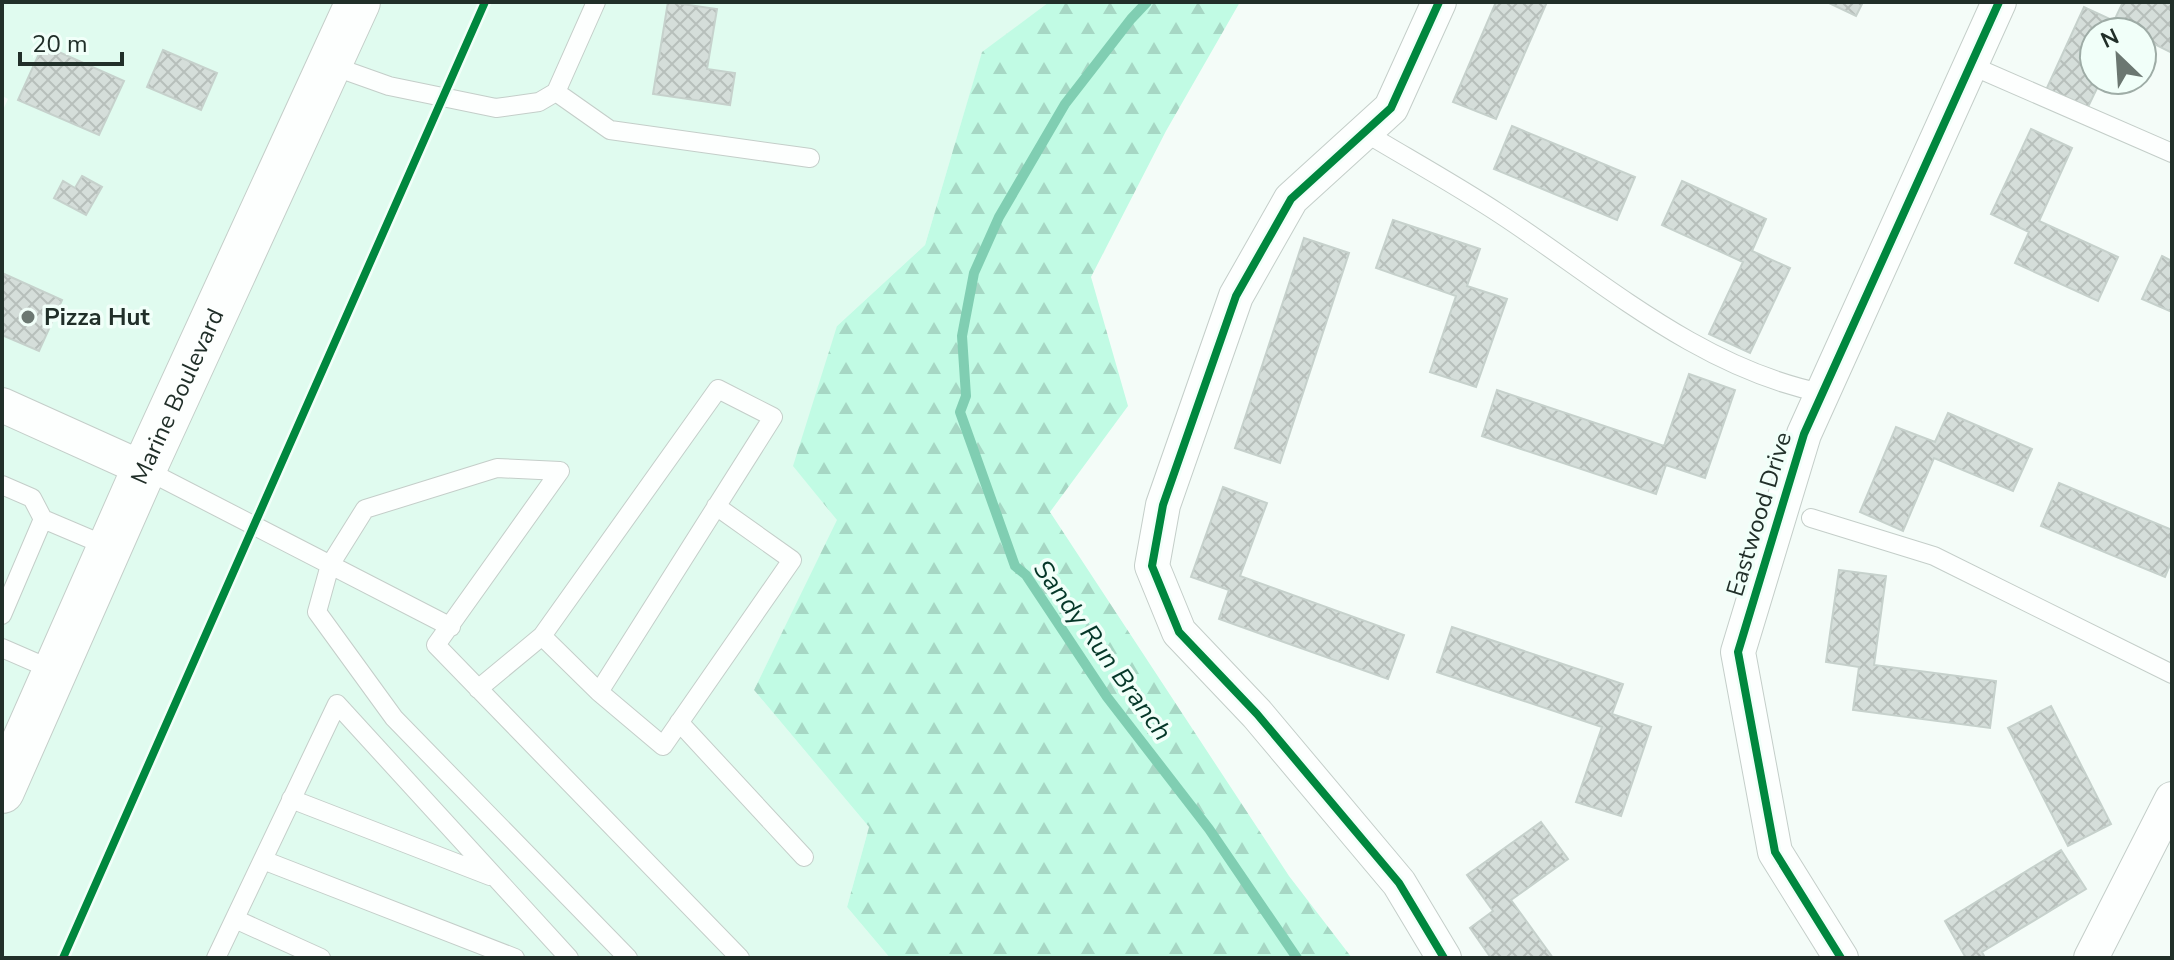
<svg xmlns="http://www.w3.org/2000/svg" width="2174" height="960" viewBox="0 0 2174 960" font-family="'Nunito Sans',sans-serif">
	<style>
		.built { fill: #e0fbef }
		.forest { fill: url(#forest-firs) }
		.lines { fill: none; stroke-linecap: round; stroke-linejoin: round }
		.stream { stroke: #80ceb2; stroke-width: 10 }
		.building { fill: url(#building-cross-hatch); stroke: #c6d1cc; stroke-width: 2 }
		.lane-casing { stroke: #c4cec9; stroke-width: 20 }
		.street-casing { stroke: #c4cec9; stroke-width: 36 }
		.primary-casing { stroke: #c4cec9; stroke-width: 46 }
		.lane { stroke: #fdfffe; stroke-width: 18 }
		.street { stroke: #fdfffe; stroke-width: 34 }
		.primary { stroke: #fdfffe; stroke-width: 44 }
		.cycleway-casing { stroke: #f1fff9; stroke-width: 13 }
		.cycleway { stroke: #00873e; stroke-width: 8 }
		.poi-dot { fill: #6b7771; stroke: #f1fff9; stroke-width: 3 }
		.labels { text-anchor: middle; stroke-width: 7; stroke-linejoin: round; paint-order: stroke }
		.poi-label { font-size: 24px; font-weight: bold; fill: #212f29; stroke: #f1fff9; text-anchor: start }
		.street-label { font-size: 24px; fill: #212f29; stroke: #f1fff9 }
		.water-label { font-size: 26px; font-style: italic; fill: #053728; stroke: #f1fff9 }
	</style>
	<defs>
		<pattern id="forest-firs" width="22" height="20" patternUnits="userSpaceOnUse" patternTransform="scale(2)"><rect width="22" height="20" fill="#c1fbe4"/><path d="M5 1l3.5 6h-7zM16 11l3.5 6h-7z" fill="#a6d7c4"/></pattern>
		<pattern id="building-cross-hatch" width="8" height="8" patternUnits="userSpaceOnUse" patternTransform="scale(2)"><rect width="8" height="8" fill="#d5deda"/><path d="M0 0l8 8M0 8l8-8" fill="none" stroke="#b7bfbb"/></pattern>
	</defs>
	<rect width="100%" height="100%" fill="#f4fcf8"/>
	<path class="built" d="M2 2H1049L982 53 925 245 837 326 838 520 754 690 869 827 847 907 890 958H2V112L8 99 2 96Z"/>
	<path class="forest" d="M1049 2H1240L1166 131 1091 277 1128 406 1050 512 1289 876 1352 958H890L847 907 869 827 754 690 837 520 793 466 837 326 925 245 982 52Z"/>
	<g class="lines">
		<path class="stream" d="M1147 2 1131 19 1065 104 999 217 974 273 962 336 966 396 960 412 1015 566 1026 575 1107 697 1209 829 1297 958"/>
	</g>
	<path class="building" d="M668 2 717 9 707 69 735 73 730 105 653 94Z
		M1496 2H1547L1496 119 1453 102Z
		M1827 2H1863L1856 16Z
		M2123 2H2172V53L2142 38V32H2094V80H2101L2087 109 2046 90 2084 7 2114 21Z
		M43 45 124 81 99 135 18 100Z
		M163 50 217 73 201 110 147 87Z
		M1512 126 1635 177 1617 220 1494 169Z
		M2031 129 2072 148 2039 221 2118 257 2098 301 2015 263 2029 232 1991 214Z
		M82 176 102 187 86 215 54 198 63 181 75 188Z
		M1682 181 1766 219 1752 251 1790 268 1750 353 1709 334 1743 262 1662 225Z
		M1393 220 1480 249 1467 286 1507 299 1476 387 1430 372 1456 296 1376 268Z
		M1304 238 1349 253 1280 463 1235 448Z
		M2162 256 2172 261V312L2142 299Z
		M2 273 62 300 39 351 2 335Z
		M1689 374 1735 390 1705 478 1666 465 1656 494 1482 436 1497 390 1664 446Z
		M1948 413 2032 449 2013 491 1934 458 1903 531 1860 512 1896 427 1935 442Z
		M2059 483 2172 530V560L2165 577 2041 526Z
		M1223 487 1267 503 1240 576 1404 635 1388 679 1219 619 1229 590 1191 577Z
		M1839 570 1886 576 1874 665 1996 681 1990 728 1853 710 1859 667 1826 662Z
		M1452 627 1623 684 1612 714 1651 727 1621 816 1576 802 1602 727 1437 672Z
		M2051 706 2111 824 2068 846 2008 728Z
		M1541 822 1568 859 1511 900 1553 958H1491L1470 928 1493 911 1467 875Z
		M2061 850 2086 889 1982 952 1985 958H1966L1945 921Z"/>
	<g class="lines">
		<g class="lane-casing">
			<path id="lane" d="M330 65 389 86 496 108 539 102 556 92 596 2
				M1970 65 2172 153
				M556 92 610 130 810 158
				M1364 132C1409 159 1456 185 1500 214 1602 281 1699 368 1822 393
				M144 469 451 627
				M2 485 32 498 43 519 2 615
				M1811 518 1934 556 2172 674
				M43 519 109 547
				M542 636 599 692 663 746 792 560 716 506
				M2 648 55 671
				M478 689 542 636 718 389 773 417 599 692
				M679 722 804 857
				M291 799 490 876
				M263 860 515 958
				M235 919 321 958
				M216 958 337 704 569 958
				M628 958 394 718 317 612 330 565 365 509 497 468 560 471 436 645 740 958"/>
		</g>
		<g class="street-casing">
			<path id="street" d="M1439 2 1391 108 1291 199 1236 296 1163 505 1152 566 1179 632 1257 714 1399 883 1444 958
				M2 405 144 469
				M1841 958 1775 852 1738 652 1804 434 1999 2
				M2091 958 2172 799"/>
		</g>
		<g class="primary-casing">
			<g id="primary">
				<path id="s1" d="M2 791 144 469 358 2"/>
			</g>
		</g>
		<use href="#lane" class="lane"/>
		<use href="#street" class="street"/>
		<use href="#primary" class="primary"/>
		<g class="cycleway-casing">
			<path id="cycleway" d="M1439 2 1391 108 1291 199 1236 296 1163 505 1152 566 1179 632 1257 714 1399 883 1444 958
				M63 958 485 2
				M1841 958 1775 852 1738 652 1804 434 1999 2"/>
		</g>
		<use href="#cycleway" class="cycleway"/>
	</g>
	<circle class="poi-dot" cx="28" cy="317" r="8"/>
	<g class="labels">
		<g class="poi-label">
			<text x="44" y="325">Pizza Hut</text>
		</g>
		<g class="street-label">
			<text dy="8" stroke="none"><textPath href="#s1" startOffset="432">Marine Boulevard</textPath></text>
			<text transform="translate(1759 514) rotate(-73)" y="8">Eastwood Drive</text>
		</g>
		<g class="water-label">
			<text transform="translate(1103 650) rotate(54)" y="9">Sandy Run Branch</text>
		</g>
	</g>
	<rect width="2174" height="960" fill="none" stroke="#212f29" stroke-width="8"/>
	<g transform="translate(2118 56) rotate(335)"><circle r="38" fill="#f1fff9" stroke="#9eaca6" stroke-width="2"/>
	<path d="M0-6L14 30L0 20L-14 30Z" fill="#6b7771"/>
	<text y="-12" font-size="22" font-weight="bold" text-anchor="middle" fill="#212f29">N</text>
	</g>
	<path d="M20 52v12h102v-12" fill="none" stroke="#212f29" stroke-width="4"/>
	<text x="32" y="52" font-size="24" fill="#212f29" stroke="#f1fff9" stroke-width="6" paint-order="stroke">20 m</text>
</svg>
